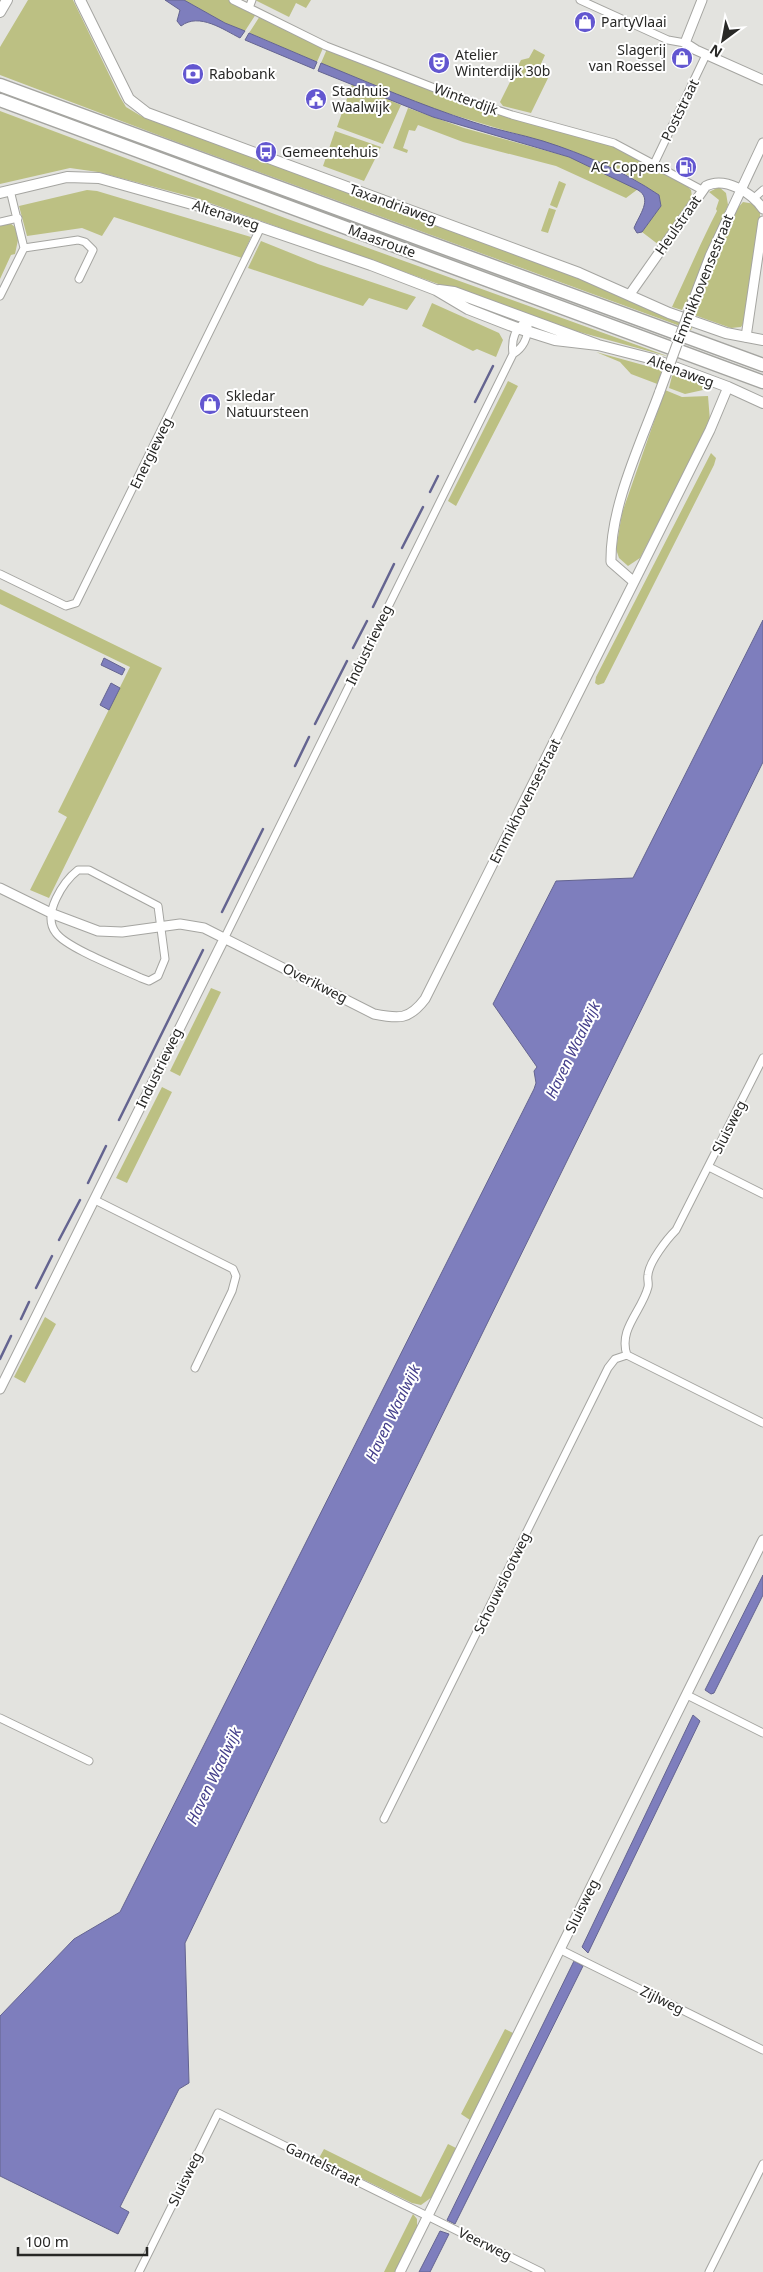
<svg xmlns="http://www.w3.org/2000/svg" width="763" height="2272" viewBox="0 0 763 2272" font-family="'Noto Sans',sans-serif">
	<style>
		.green { fill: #bcc083 }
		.water { fill: #7e7ebd; stroke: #646490 }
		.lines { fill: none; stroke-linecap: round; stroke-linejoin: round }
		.stream { stroke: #646490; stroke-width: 2.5 }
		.minor-casing { stroke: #a5a5a1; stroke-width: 9 }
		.tertiary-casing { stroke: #a5a5a1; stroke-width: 11 }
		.secondary-casing { stroke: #a5a5a1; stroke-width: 12 }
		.motorway-casing { stroke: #a5a5a1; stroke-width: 15 }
		.minor { stroke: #fff; stroke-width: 7 }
		.tertiary { stroke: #fff; stroke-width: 9 }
		.secondary { stroke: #fff; stroke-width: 10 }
		.motorway { stroke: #fff; stroke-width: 12 }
		.tertiary-bridge-casing { stroke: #a5a5a1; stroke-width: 11; stroke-linecap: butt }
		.tertiary-bridge { stroke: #fff; stroke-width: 9 }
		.labels { text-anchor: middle; stroke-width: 4; stroke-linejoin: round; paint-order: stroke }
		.poi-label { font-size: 14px; fill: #282826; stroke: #fff; text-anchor: start }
		.street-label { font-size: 14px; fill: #282826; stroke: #fff }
		.water-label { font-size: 15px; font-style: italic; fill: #433d8a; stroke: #fff }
	</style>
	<rect width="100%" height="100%" fill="#e3e3df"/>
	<path class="green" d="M28 0H73L120 97 126 107 141 116 604 286 693 325 691 330 174 141 0 75V47Z
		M184 0H229L256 14 245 31 225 23Z
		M255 0H311L306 8 296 3 289 17Z
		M260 16 323 48 317 62 249 33Z
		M327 49 389 72 612 144 688 187 691 190 692 197 659 245 642 232 661 206 659 195 624 173 570 150 427 107 321 63Z
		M534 49 545 55 540 66 551 72 531 113 503 106 500 102 521 60 529 58Z
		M352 84 401 105 383 144 337 127Z
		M408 108 464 128 569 157 638 189 626 198 556 166 463 142 418 125 415 131 409 130 403 148 408 150 407 153 393 148Z
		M0 111 285 218 670 357 554 325 196 198 98 172 70 168 0 184Z
		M335 131 381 147 364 181 323 166Z
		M559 181 566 184 557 208 550 205Z
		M719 187 726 193 728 205 687 303H685L682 310 672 307C687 275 701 242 717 211L716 209 719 200 709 192Z
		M87 190 97 191 251 237 242 258 114 217 102 236 82 228 27 236 19 206Z
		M743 202 755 204 760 212V220L745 321 741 327 731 328 694 315 702 288 735 211Z
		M549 208 556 210 548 233 541 231Z
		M10 223 15 227 18 240 15 254 11 255 0 279V225Z
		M261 241 318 264 416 297 407 310 369 298 363 306 248 268Z
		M432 303 499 333 503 340 496 357 477 349 473 351 422 326Z
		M596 352 665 371 660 385 631 374 620 362Z
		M673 372 703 383 710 389 709 391 703 390 685 394 669 388Z
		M508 381 518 386 456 506 448 501Z
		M665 390 682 397 708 396 710 421 640 558 628 566 619 558 616 549 622 513Z
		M711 453 716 458 714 465 604 683 598 685 595 683 596 677Z
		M0 589 162 668 49 898 30 890 67 817 58 812 130 667 0 604Z
		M211 988 221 992 180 1076 170 1071Z
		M162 1087 172 1092 127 1183 116 1178Z
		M45 1317 56 1324 25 1383 14 1377Z
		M505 2029 513 2033 470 2120 461 2114Z
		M448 2144 456 2148 432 2197 421 2205 412 2203 319 2158 324 2149 421 2197Z
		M413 2214 417 2219V2227L395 2272H384Z"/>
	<path class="water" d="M165 0H184L225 23 245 31 240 38C224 30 199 12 181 26L177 21 180 10Z
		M249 33 317 62 314 69 245 40Z
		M321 63C372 84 421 105 473 122 496 130 520 134 543 141 584 154 623 171 659 195L661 206 642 232 637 233 634 228C639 215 653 199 638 190L569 157 433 117 318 71Z
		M763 620V762L310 1684 185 1943 189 2083 179 2089 120 2207 129 2212 118 2234 0 2176V2016L74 1939 120 1912 534 1089 536 1083 534 1071 537 1067 493 1004 556 881 633 878Z
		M104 658 125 669 122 675 101 665Z
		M111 683 120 688 109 710 100 705Z
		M763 1575V1595L714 1693 711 1694 705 1690Z
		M693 1715 700 1721 588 1953 582 1947Z
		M574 1961 583 1966 455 2224 447 2220Z
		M440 2231 449 2234 430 2272H419Z"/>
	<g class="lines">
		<path class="stream" d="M475 402 493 366
			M430 492 438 476
			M402 548 423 507
			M373 607 394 564
			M353 648 367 621
			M315 724 347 661
			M295 766 309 737
			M222 912 263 829
			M119 1120 203 950
			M88 1183 106 1146
			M59 1240 80 1200
			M36 1288 52 1256
			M21 1319 29 1302
			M0 1359 11 1336"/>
		<g class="minor-casing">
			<path id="minor" d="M233 0 326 46 455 96 512 115 614 143 702 190
				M580 0 668 40 685 43
				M249 8 252 0
				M653 166 706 55
				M754 198 763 190
				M0 222 18 218
				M24 248 78 240 85 242 93 250 79 279
				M0 296 24 248 10 190
				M513 354C511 338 515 329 528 319
				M0 574 66 606 76 603 261 227
				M78 870H89L158 906 165 959 158 976 149 981 141 978C122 969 67 948 56 933 41 914 64 881 78 870Z
				M225 937 513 354C526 346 529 334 528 319
				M763 1058 676 1230C667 1239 649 1262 648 1275 647 1279 649 1283 648 1287 642 1311 618 1329 627 1355L763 1423
				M709 1167 763 1194
				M95 1200 233 1269 236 1276 232 1291 195 1368
				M687 1695 763 1733
				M0 1718 89 1761
				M384 1819 608 1368 615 1359 627 1355
				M561 1950 763 2050
				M139 2272 218 2113 541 2272
				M709 2272 763 2164"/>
		</g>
		<g class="tertiary-casing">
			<path id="tertiary" d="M702 0 685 43 696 50 763 80
				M630 294 706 186C725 176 752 193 763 209
				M691 306 710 256 763 143
				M746 337 763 221
				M660 391C641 443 610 506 611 562L634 582 710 430 728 387
				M0 888 53 914 98 931 122 932 180 924 204 928 374 1014C399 1019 409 1020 425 999L634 582
				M0 1389 225 937
				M400 2272 763 1540"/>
		</g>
		<g class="secondary-casing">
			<path id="secondary" d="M80 0 129 99 147 113 579 273 669 313 726 333 763 340
				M0 12 7 0
				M0 193 67 177 99 178 199 206 371 265 436 290 468 309 517 328 555 340 598 345
				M439 290 454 292 598 345 653 359 728 387 763 403"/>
		</g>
		<g class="motorway-casing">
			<path id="motorway" d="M0 85 763 365
				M0 100 763 382"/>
		</g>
		<use href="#minor" class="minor"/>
		<use href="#tertiary" class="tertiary"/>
		<use href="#secondary" class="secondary"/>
		<use href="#motorway" class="motorway"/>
		<g class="tertiary-bridge-casing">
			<path id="tertiary-bridge" d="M660 391 691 306"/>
		</g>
		<use href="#tertiary-bridge" class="tertiary-bridge"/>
	</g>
	<defs>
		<g id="shop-disc" transform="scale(1.125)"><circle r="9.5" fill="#6357d0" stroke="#fff"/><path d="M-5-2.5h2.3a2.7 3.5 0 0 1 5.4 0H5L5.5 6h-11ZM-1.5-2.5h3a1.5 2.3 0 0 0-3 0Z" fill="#fff"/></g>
		<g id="theatre-disc" transform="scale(1.125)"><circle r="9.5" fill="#6357d0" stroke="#fff"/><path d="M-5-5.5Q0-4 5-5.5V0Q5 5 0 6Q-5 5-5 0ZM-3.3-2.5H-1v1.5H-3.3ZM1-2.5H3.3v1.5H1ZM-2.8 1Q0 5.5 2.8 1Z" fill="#fff"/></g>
		<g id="bank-disc" transform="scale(1.125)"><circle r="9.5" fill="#6357d0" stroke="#fff"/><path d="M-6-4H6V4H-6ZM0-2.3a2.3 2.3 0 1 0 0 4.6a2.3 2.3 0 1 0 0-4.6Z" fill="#fff"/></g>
		<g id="civic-disc" transform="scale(1.125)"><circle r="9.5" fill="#6357d0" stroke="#fff"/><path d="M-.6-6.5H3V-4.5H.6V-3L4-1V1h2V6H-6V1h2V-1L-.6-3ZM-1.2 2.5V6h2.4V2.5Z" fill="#fff"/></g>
		<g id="bus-disc" transform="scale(1.125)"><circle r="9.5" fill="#6357d0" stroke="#fff"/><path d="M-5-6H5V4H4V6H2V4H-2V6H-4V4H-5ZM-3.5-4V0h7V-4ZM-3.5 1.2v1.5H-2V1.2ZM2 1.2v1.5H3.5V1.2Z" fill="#fff"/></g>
		<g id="fuel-disc" transform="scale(1.125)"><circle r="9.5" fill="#6357d0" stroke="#fff"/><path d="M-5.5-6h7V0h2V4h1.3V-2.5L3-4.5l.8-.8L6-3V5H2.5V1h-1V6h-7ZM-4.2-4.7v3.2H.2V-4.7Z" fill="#fff"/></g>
	</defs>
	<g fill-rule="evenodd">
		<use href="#shop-disc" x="585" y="22"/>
		<use href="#shop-disc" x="682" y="58"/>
		<use href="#theatre-disc" x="439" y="63"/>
		<use href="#bank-disc" x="193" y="74"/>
		<use href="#civic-disc" x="316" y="99"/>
		<use href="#bus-disc" x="266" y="152"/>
		<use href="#fuel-disc" x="686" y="167"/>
		<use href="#shop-disc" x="210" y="404"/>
	</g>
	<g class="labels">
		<g class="poi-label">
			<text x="601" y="27">PartyVlaai</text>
			<text x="666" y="55" text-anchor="end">Slagerij<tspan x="666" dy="16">van Roessel</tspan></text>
			<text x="455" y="60">Atelier<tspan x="455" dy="16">Winterdijk 30b</tspan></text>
			<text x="209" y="79">Rabobank</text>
			<text x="332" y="96">Stadhuis<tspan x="332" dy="16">Waalwijk</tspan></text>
			<text x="282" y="157">Gemeentehuis</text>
			<text x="670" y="172" text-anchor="end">AC Coppens</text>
			<text x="226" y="401">Skledar<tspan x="226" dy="16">Natuursteen</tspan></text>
		</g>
		<g class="street-label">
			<text transform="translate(466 99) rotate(20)" y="5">Winterdijk</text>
			<text transform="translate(680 110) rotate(-64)" y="5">Poststraat</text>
			<text transform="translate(393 204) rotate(20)" y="5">Taxandriaweg</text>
			<text transform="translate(226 215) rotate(18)" y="5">Altenaweg</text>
			<text transform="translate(678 225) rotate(-55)" y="5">Heulstraat</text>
			<text transform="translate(382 241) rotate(20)" y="5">Maasroute</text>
			<text transform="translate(703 279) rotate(-68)" y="5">Emmikhovensestraat</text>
			<text transform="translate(681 371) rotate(20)" y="5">Altenaweg</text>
			<text transform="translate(151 453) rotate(-64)" y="5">Energieweg</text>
			<text transform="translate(369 645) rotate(-64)" y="5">Industrieweg</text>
			<text transform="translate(525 801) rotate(-63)" y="5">Emmikhovensestraat</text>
			<text transform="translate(315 983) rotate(27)" y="5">Overikweg</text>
			<text transform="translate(159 1068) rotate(-64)" y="5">Industrieweg</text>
			<text transform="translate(729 1127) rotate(-63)" y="5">Sluisweg</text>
			<text transform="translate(502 1583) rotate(-64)" y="5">Schouwslootweg</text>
			<text transform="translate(582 1906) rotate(-64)" y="5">Sluisweg</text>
			<text transform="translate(662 2000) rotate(26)" y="5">Zijlweg</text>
			<text transform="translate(323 2164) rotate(26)" y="5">Gantelstraat</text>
			<text transform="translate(185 2179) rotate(-64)" y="5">Sluisweg</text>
			<text transform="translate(485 2244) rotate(26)" y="5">Veerweg</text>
		</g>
		<g class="water-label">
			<text transform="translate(573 1050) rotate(-64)" y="5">Haven Waalwijk</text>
			<text transform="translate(393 1413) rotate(-64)" y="5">Haven Waalwijk</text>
			<text transform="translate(214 1776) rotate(-64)" y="5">Haven Waalwijk</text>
		</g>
	</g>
	<g transform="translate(723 40) rotate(212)" stroke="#ffffff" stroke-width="4" paint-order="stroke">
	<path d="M0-4L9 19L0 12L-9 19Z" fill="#282826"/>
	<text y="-8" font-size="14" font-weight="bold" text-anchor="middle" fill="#282826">N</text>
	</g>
	<path d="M18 2247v8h129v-8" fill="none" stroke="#282826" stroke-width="2.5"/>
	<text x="25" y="2247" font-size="15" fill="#282826" stroke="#ffffff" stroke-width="4" paint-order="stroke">100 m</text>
</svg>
